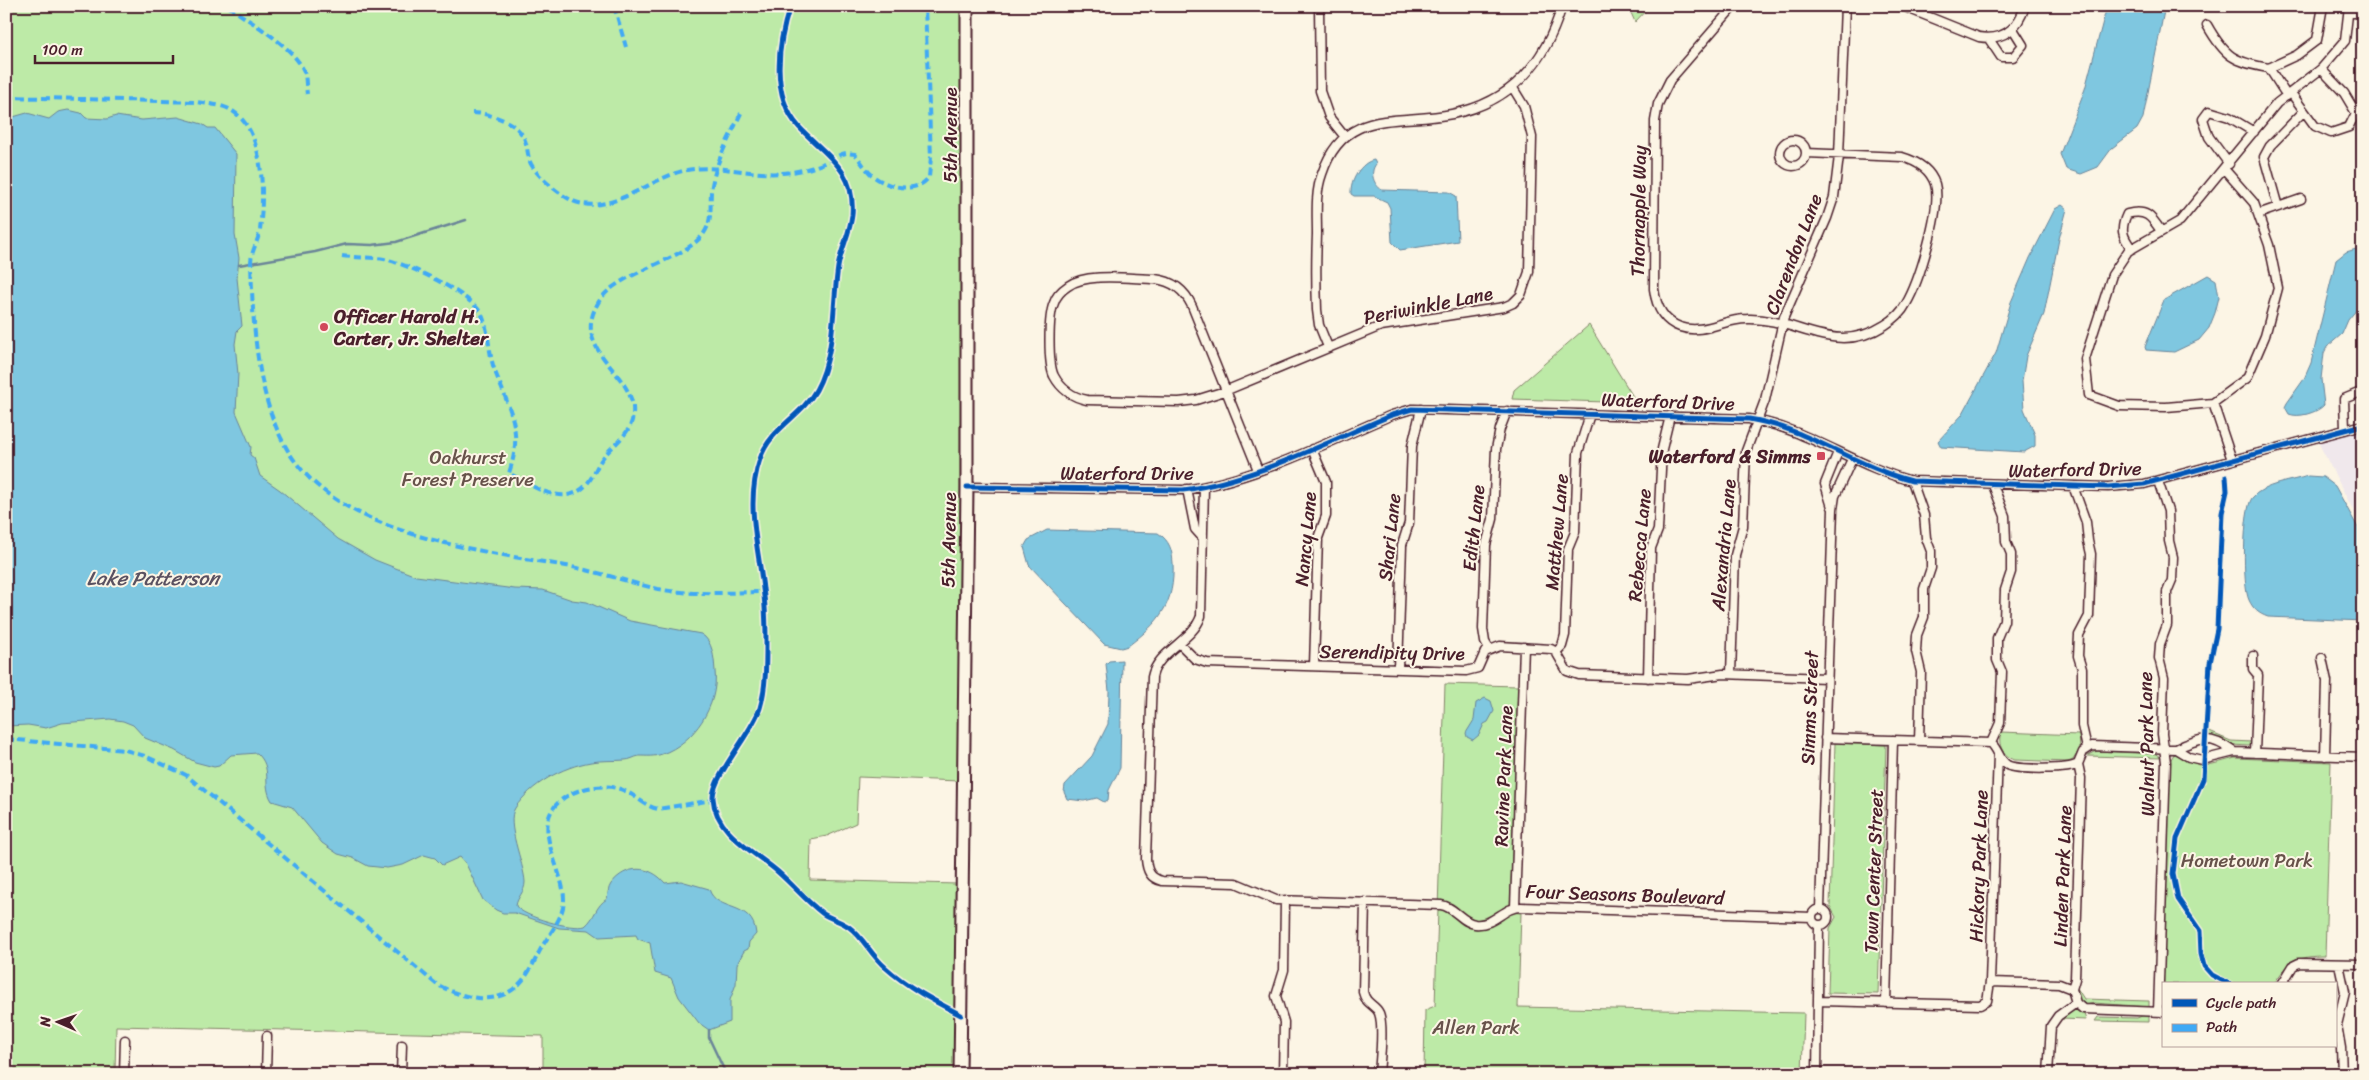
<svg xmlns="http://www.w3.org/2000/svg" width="2369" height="1080" viewBox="0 0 2369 1080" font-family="Sriracha,sans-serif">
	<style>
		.built { fill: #f0e8ec }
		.green { fill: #bdeaa7; stroke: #848469 }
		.water { fill: #7fc7e0; stroke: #6a8498 }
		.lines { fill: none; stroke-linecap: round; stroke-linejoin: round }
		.stream { stroke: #6a8498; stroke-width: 2.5 }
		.street-casing { stroke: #4a1f2b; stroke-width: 11 }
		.secondary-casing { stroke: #4a1f2b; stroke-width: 15 }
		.street { stroke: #fcf5e5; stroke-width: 8 }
		.secondary { stroke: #fcf5e5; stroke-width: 11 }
		.quiet { stroke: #3fa9f5; stroke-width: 4; stroke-dasharray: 8 4; stroke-linecap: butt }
		.cycleway-casing { stroke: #fcf5e5; stroke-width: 8 }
		.cycleway { stroke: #0057b8; stroke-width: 5 }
		.poi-dot { fill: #d1495b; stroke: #fcf5e5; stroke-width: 2 }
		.labels { text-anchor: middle; stroke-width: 4; stroke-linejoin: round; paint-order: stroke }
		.street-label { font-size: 19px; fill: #4a1f2b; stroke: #fcf5e5 }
		.poi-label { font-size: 19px; font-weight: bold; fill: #4a1f2b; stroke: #fcf5e5; text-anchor: start }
		.park-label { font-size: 19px; fill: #67524a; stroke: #fcf5e5 }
		.water-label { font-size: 20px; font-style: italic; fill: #5a5161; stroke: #fcf5e5 }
	</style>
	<rect width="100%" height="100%" fill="#fcf5e5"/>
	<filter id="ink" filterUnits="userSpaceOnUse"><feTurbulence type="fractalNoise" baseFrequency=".02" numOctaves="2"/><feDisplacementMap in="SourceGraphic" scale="10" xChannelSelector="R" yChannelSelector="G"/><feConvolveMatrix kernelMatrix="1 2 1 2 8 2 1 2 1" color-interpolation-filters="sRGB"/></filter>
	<g filter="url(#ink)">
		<path class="built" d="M2363 427V529L2317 440Z"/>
		<path class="green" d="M6 6H962L959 781 858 777 856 823 827 836 811 839 810 880 957 884 954 1074H543V1036L116 1026 115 1074H6Z
			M1628 6H1650L1635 22Z
			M1589 325 1637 403 1512 399 1514 390Z
			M1445 684 1518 686 1510 912 1521 913 1518 1007 1804 1013 1802 1074H1424L1425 1010 1435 1006Z
			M2207 731 2231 741 2252 742 2250 746 2231 745 2207 735Z
			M2001 732 2079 735 2080 749 2073 760 2068 762 2015 760C2003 756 1997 745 2001 732Z
			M1835 743 1886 745 1878 994 1828 993 1830 928 1836 917 1830 906Z
			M2097 751 2156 754 2161 758 2087 756Z
			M2174 754 2199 765 2213 764 2235 758 2331 762 2325 956C2297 956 2288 961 2274 984H2163L2170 761Z
			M2077 988 2084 999 2149 1001V1007L2094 1003 2086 1005 2077 998Z
			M2075 1010 2084 1014 2086 1020 2061 1019Z
			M2142 1016H2149V1022L2095 1021 2098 1017 2137 1018Z"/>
		<path class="water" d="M2107 6H2165L2143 118 2137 129 2112 148 2098 167 2081 174 2066 169 2060 154 2085 89Z
			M68 110 81 113 86 118 107 119 116 116 142 120 178 117 202 124 208 128H215L236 154 235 235 239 258 237 278 242 326 237 331 235 344 238 374 236 412 251 447 250 455 254 458 260 476 280 490 338 539 375 560 416 576 515 589 543 590 572 600 587 602 630 621 701 634C713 641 714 658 715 671 719 705 694 743 662 754 654 757 647 756 639 756 634 757 630 760 625 760 614 761 602 760 591 762 562 767 531 784 515 808 505 823 524 863 525 882 525 892 517 897 516 906 523 917 572 930 585 926 595 918 596 905 607 899 608 894 608 888 611 884 626 864 650 865 665 883L681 881 709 889C716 913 753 900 756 934L749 942 748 949 744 951 737 964 736 984 730 1000V1022L709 1030 699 1023 679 997 671 978 655 973 650 943 638 939 636 935 599 937 589 930 559 928 515 913H503L496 910 483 900 466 864 460 857 442 865 435 858 424 855 403 865 387 868 368 866 353 858 338 854 322 843 292 807 272 801C261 783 274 769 257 753L231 755 219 766 214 767 195 762 174 750 145 738 133 725 123 721 110 719 62 723 46 728 28 725 6 726V119L27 113 49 119 58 112Z
			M1374 160 1376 164C1369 173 1374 185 1382 190L1449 192 1456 196 1458 241 1400 250 1392 242 1390 208 1387 202 1374 196H1354L1351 194C1350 181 1361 162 1374 160Z
			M2062 205 2067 209 2059 239 2044 314 2026 356 2022 381 2024 409 2035 435V446L2024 452 1941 447 1938 441 1962 415 1996 353 2011 302 2030 258 2055 209Z
			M2363 247V302L2348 320 2342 334 2327 347 2324 353 2321 379 2324 405C2317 413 2298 418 2289 414L2285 407 2287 403 2304 379 2311 363 2336 260 2346 252Z
			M2208 275 2216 280 2219 297 2215 313 2209 328 2199 340 2174 352 2146 350 2145 347 2164 300Z
			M2308 476 2323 477 2335 486 2363 537V621L2268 617C2259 614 2253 609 2249 600 2242 586 2243 510 2252 498 2263 484 2292 481 2308 476Z
			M1047 530 1158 533C1170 541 1172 550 1173 563 1175 603 1160 622 1128 646L1121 648 1104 644 1029 565 1024 547 1028 540Z
			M1122 660 1120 768 1109 790 1108 800 1104 802 1097 798 1084 801 1067 799 1064 792 1065 785 1092 756 1108 724 1109 691 1106 664 1109 661Z
			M1485 698 1491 701 1494 711 1488 722 1484 724 1479 735 1473 740 1467 737 1466 733 1474 720 1476 703Z"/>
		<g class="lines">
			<path class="stream" d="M239 265 315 252 347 244 372 245 396 242 466 220
				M709 1030V1038L726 1074"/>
			<g class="street-casing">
				<path id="street" d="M1319 6 1320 91 1329 117 1345 137
					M1734 6 1670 80 1658 104 1655 121 1654 289C1656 305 1663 321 1680 327 1704 335 1723 319 1747 319 1797 317 1833 358 1885 325 1893 320 1902 312 1906 304 1919 282 1942 208 1935 184 1930 169 1916 161 1902 157L1806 153
					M1902 6 1979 37C2003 41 2018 29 2025 6
					M2349 13H2363
					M2207 25C2225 57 2234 62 2269 68L2287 96
					M1989 39 2001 57H2013L2023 45 2013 29
					M2269 68 2297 55 2317 40 2323 6
					M2291 93 2315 126 2331 133 2349 127 2356 113 2344 93 2321 69
					M1780 153a13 13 0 1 1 26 0a13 13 0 1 1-26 0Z
					M2229 164 2209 137 2203 119 2209 111 2229 117 2254 132
					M2225 170 2254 203 2269 245 2278 288 2265 336 2247 378 2213 403 2166 407 2119 406 2089 395 2085 359 2112 275 2128 251 2180 221 2277 103 2321 69 2345 41 2349 6
					M2278 207 2264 157 2270 146 2304 111
					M2258 214 2301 199
					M2132 249C2122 236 2120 229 2127 214 2146 209 2151 216 2161 231
					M1328 347 1319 325 1317 310C1316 284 1316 259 1317 234 1317 214 1315 193 1322 174 1344 106 1400 125 1452 114 1512 102 1545 63 1562 6
					M2213 403 2232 460
					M2345 430 2344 399 2363 391
					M1312 449 1326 482V516L1318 538 1314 666
					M1258 470 1192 306C1185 291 1173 281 1155 279 1132 279 1087 272 1068 286 1062 290 1056 296 1054 303 1048 316 1048 364 1054 376 1061 389 1072 397 1087 400L1179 402 1196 400 1225 391 1381 326 1504 307 1513 303 1521 295 1529 272 1532 137 1524 106 1513 88
					M1912 481 1924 515 1926 538 1931 551V568L1924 589V617L1917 635 1916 651 1921 672 1919 741
					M2073 486 2086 522 2088 541 2091 554 2089 616 2079 635 2078 656 2082 669V726L2087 748
					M967 487 1183 490C1253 481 1327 442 1392 415L1412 409 1749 419C1807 428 1856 467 1912 481L2108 487 2144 484 2363 425
					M1204 487 1201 616C1193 641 1157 651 1152 677L1146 859C1147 871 1150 878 1162 881L1236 883 1276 900 1441 905C1455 907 1461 922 1475 924 1495 926 1503 907 1521 907L1812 917
					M1187 489 1195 529 1203 538
					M1832 507 1825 484 1838 452
					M1179 643 1195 659 1207 663 1466 671 1478 668 1485 652 1500 646 1551 649 1556 652 1567 671 1579 675 1688 679 1723 674 1826 678
					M1489 649 1485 642 1483 629 1486 545 1493 519 1496 449 1500 429 1507 411
					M1556 652 1562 646 1565 635 1568 549 1575 532 1578 453 1590 414
					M2253 656V669L2258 675 2255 753
					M2322 658 2327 681 2325 756
					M1398 669 1402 545 1409 523 1412 446 1421 409
					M1731 674 1735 555 1743 526 1746 451 1765 400 1784 317 1827 218 1834 197 1839 156 1845 6
					M1648 678 1651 548 1658 530 1662 449 1670 416
					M1825 738 1991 743C1998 749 1999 760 2007 765 2017 770 2070 770 2078 764L2083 752 2092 746 2176 749 2189 757 2202 760 2234 752 2363 757
					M1991 743 2000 723 2002 672 1997 660V638L2004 621 2005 590 2011 572V554L2006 542 2005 516 1993 485
					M2176 749C2201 737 2211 735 2234 752
					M1365 902 1363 992C1366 1005 1375 1004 1379 1013 1384 1026 1380 1059 1379 1074
					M1515 907 1524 647
					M1812 917a8 8 0 1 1 16 0a8 8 0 1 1-16 0Z
					M1820 909 1833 509 1835 496 1852 459
					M2339 964 2345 992 2337 1025 2341 1048 2342 1074
					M1990 982 1998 754
					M2282 984 2293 966 2299 963 2363 964
					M2072 989 2075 979 2081 778 2078 764
					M1819 1001 1980 1005 1987 1001 1990 982 2059 984 2072 989 2076 1003 2083 1009 2163 1012
					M1886 1003 1893 740
					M2158 1012 2166 762 2162 734 2164 678 2159 658 2160 644 2167 625V592L2172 580 2173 557 2169 541 2168 511 2158 481
					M124 1074 125 1040
					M266 1074 267 1036
					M401 1074 402 1045
					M1283 1074 1284 1022 1276 996 1284 970 1285 900
					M1817 1074 1819 925
					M2048 1074 2051 1026 2058 1016 2076 1003"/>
			</g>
			<g class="secondary-casing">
				<path id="secondary" d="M960 1074 967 487V6"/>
			</g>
			<use href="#street" class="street"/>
			<use href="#secondary" class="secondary"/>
			<path class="quiet" d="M228 6C251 23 296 47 305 74 306 80 306 88 307 94
				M614 6 626 47
				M6 97 197 102C207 104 217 104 227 108 266 126 264 194 260 230 258 242 251 251 251 263 253 325 256 400 290 454 342 536 479 550 566 566 597 571 627 582 658 589 693 596 729 592 764 592
				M472 113C489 113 516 121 524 138 528 146 527 156 531 164 538 177 560 195 573 201 607 215 643 185 673 174 709 160 745 176 782 173 796 172 810 169 822 164 831 160 837 155 846 153L855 154C861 161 865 169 872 175 886 187 917 195 929 177L931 157 925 6
				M342 256C356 258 371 257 384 259 408 264 472 294 482 315 490 334 488 355 496 374 511 412 523 432 509 473 529 485 564 508 585 486 594 477 597 463 606 454 619 439 635 431 633 407 628 369 571 349 598 303 613 275 674 263 699 239 713 226 710 209 711 192 714 164 730 137 742 111
				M6 739 125 750 145 756 186 775 436 984C464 999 499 1008 522 981 531 971 536 957 543 945 551 932 563 917 564 901 565 869 529 827 560 801 576 787 607 782 625 791 637 796 644 806 658 809L713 800"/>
			<g class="cycleway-casing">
				<path id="cycleway" d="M790 6C778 43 770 95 799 127 825 155 856 169 852 215 850 233 841 249 838 267 832 307 836 353 816 390 801 417 770 428 760 459 745 503 758 544 763 589 766 607 766 625 766 643 766 664 766 688 760 708 752 733 712 777 713 798 715 833 755 852 778 872 793 885 806 901 822 913 830 919 841 921 849 927 863 937 871 955 885 967 907 987 934 1001 961 1015
					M2226 476 2227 491 2222 513 2217 629 2210 663 2203 779 2177 839 2173 874 2178 899 2200 931 2201 954 2204 966 2212 975 2229 984
					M967 487 1183 490C1253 481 1327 442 1392 415L1412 409 1749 419C1807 428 1856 467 1912 481L2108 487 2144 484 2363 425"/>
			</g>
			<use href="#cycleway" class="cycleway"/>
		</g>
	</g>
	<g class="poi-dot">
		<circle cx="324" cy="327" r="5"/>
		<rect x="1816" y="451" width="10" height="10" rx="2.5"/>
	</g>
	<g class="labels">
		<g class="street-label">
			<text transform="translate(950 135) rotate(-90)" y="7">5th Avenue</text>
			<text transform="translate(1638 211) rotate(-89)" y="7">Thornapple Way</text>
			<text transform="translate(1793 254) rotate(-69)" y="7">Clarendon Lane</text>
			<text transform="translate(1428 305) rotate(-11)" y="7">Periwinkle Lane</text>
			<text transform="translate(1668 401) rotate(2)" y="7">Waterford Drive</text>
			<text transform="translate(2075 469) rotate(-1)" y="7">Waterford Drive</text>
			<text x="1127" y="480">Waterford Drive</text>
			<text transform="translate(1473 528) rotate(-84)" y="7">Edith Lane</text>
			<text transform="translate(1556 532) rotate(-85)" y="7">Matthew Lane</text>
			<text transform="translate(1389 537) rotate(-84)" y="7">Shari Lane</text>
			<text transform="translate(1305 539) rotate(-85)" y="7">Nancy Lane</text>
			<text transform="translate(948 540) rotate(-89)" y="7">5th Avenue</text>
			<text transform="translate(1639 545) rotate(-85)" y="7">Rebecca Lane</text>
			<text transform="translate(1723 545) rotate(-85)" y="7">Alexandria Lane</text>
			<text transform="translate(1392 652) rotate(1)" y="7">Serendipity Drive</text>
			<text transform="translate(1809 708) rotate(-88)" y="7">Simms Street</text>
			<text transform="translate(2146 744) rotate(-91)" y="7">Walnut Park Lane</text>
			<text transform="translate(1503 776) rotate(-88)" y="7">Ravine Park Lane</text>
			<text transform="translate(1978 866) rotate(-88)" y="7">Hickory Park Lane</text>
			<text transform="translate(1873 871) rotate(-88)" y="7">Town Center Street</text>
			<text transform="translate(2062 876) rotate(-88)" y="7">Linden Park Lane</text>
			<text transform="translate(1625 894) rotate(2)" y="7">Four Seasons Boulevard</text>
		</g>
		<g class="poi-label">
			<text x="334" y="323">Officer Harold H.<tspan x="334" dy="22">Carter, Jr. Shelter</tspan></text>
			<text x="1811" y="463" text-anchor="end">Waterford &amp; Simms</text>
		</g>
		<g class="park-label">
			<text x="468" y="464">Oakhurst<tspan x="468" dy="22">Forest Preserve</tspan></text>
			<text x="2247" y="867">Hometown Park</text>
			<text x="1476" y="1034">Allen Park</text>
		</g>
		<g class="water-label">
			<text x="153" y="585">Lake Patterson</text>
		</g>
	</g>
	<rect width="2369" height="1080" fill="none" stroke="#fcf5e5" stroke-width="25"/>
	<rect x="12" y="12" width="2344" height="1055" fill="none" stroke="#4a1f2b" stroke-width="2" filter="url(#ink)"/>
	<rect x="2162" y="982" width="175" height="65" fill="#fcf5e5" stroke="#b59f9b"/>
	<rect x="2172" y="999" width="25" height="8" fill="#0057b8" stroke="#b59f9b"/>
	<text x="2206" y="1008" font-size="15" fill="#4a1f2b">Cycle path</text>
	<rect x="2172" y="1024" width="25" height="8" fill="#3fa9f5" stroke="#b59f9b"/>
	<text x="2206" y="1032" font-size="15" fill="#4a1f2b">Path</text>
	<g transform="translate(58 1022) rotate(272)" stroke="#fcf5e5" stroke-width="4" paint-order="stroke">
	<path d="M0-4L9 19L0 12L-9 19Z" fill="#4a1f2b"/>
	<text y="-8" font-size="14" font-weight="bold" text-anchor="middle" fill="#4a1f2b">N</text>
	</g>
	<path d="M35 55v8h138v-8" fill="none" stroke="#4a1f2b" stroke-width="2.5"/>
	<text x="42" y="55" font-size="15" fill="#4a1f2b" stroke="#fcf5e5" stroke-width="4" paint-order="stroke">100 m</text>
</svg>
